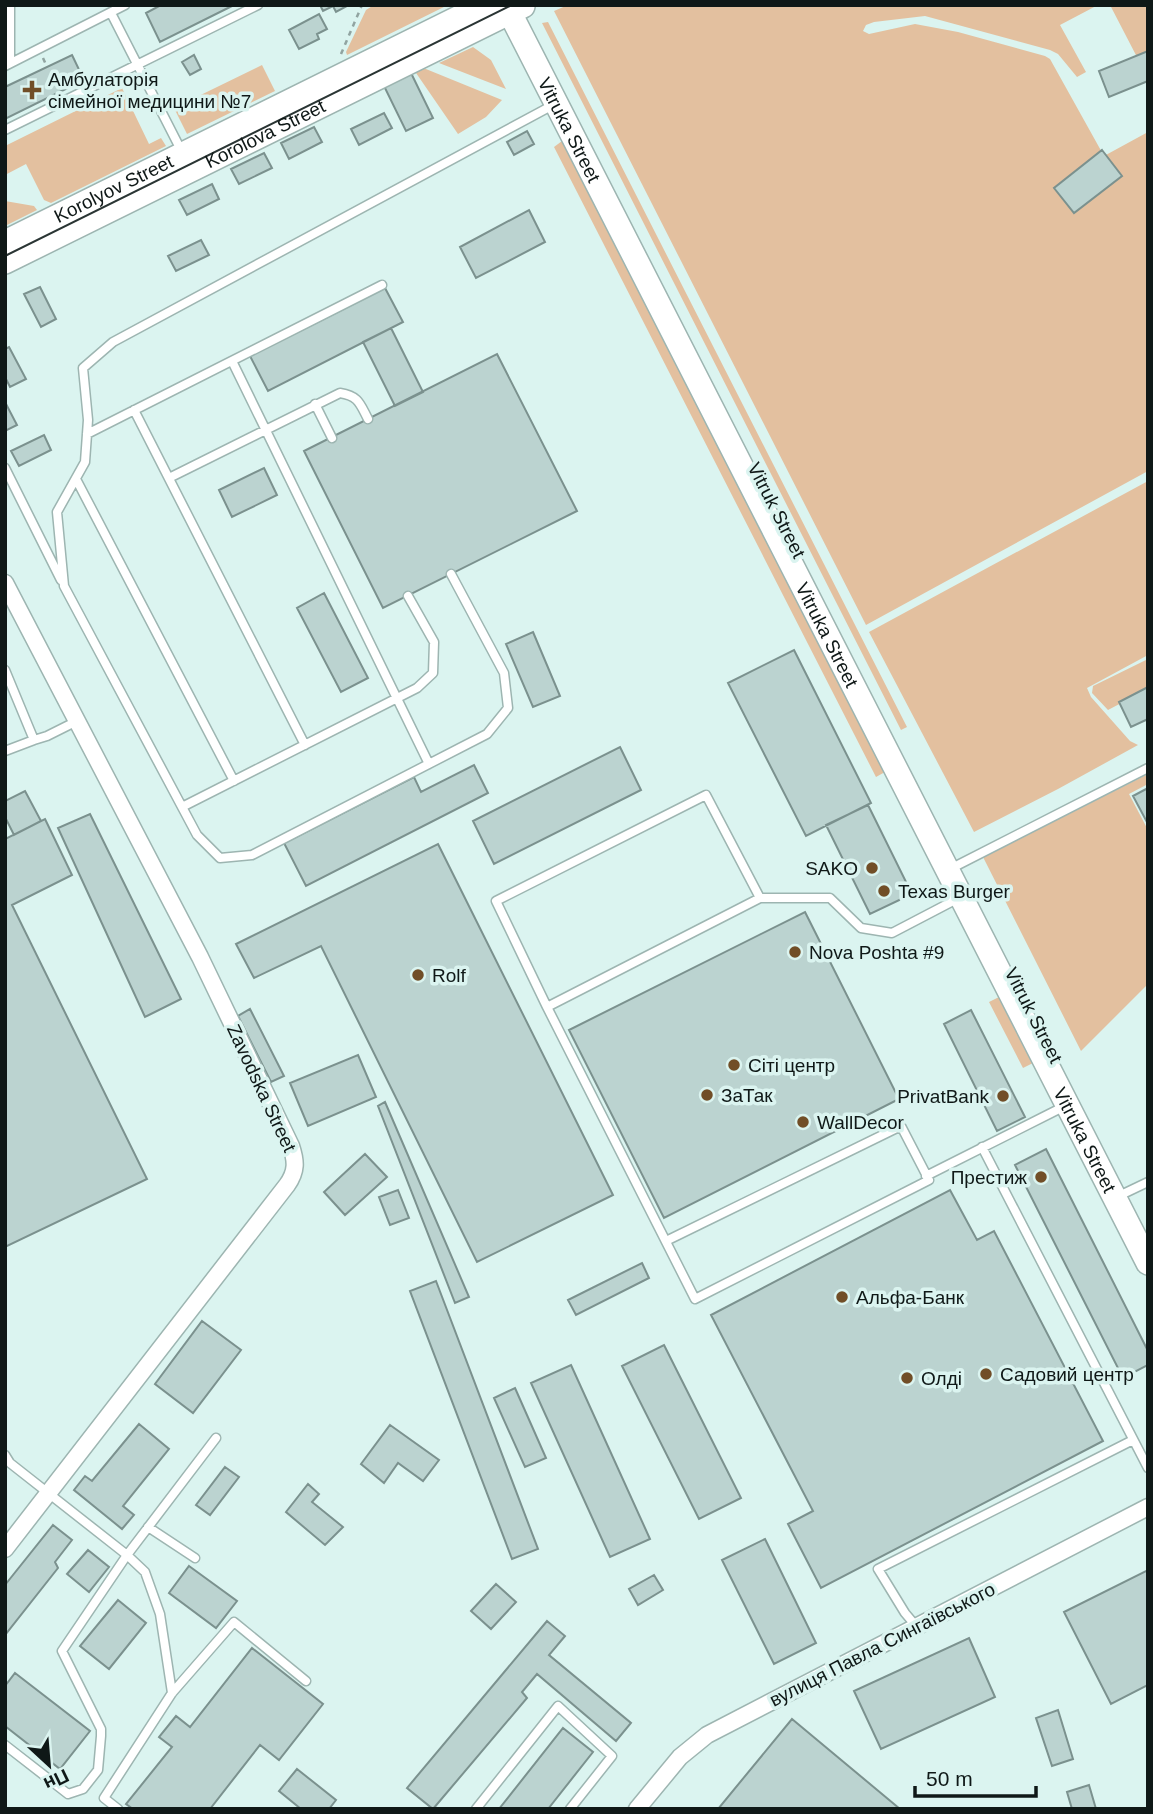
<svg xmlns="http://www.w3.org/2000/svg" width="1153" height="1814" viewBox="0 0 1153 1814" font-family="Helvetica,sans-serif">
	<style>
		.green { fill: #e3c09f }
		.building { fill: #bbd3d0; stroke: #7b918e; stroke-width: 2 }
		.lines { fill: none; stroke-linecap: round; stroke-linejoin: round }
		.lane-casing { stroke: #9db5b1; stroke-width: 11 }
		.street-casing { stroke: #9db5b1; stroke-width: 19 }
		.secondary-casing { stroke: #9db5b1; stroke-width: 26 }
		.path { stroke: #91a4a1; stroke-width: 2.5; stroke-dasharray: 5 5; stroke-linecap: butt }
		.lane { stroke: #fff; stroke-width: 8 }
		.street { stroke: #fff; stroke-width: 16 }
		.secondary { stroke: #fff; stroke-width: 23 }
		.tram { stroke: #2a3534; stroke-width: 2 }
		.poi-dot { fill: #714e27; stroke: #dbf4f0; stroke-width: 2.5 }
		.labels { text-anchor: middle; stroke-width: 7; stroke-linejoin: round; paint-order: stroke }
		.poi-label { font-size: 19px; fill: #0f1817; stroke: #dbf4f0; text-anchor: start }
		.street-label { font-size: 19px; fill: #0f1817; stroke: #dbf4f0 }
	</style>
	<rect width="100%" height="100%" fill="#dbf4f0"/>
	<path class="green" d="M374 5H448L347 55 346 52 366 10Z
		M568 5H1098L1060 25 1086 72 1077 77 1058 54 1050 50 925 16 874 22 866 25 863 31 869 34 915 24 958 32 1045 56 1050 59 1104 156 1148 132V471L866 625 554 11Z
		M1110 5H1148V55L1138 59Z
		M548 22 907 727 901 730 542 23Z
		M473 47 491 60 506 89 439 63Z
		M262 65 275 91 187 134 174 108Z
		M421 67 502 100 486 117 458 134 414 70Z
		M122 88 149 144 161 138 166 146 51 203 44 200 26 164 5 175V146Z
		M562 141 566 143 885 772 876 777 554 147Z
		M5 201 34 206 37 210 5 226Z
		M1148 481V655L1087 688 1091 697 1130 741 1138 745 1058 789 974 832 869 632Z
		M1148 659V689L1108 710 1092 693 1093 686Z
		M1148 774V784L1129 794 1148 830V984L1081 1051 983 857Z
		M999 997 1033 1063 1023 1068 989 1002Z"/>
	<path class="building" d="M161 5H234L160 42 146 13Z
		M320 5H346L347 6 336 12 333 6 323 11Z
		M319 14 327 29 317 34 319 39 299 49 289 30Z
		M1148 51V81L1109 97 1099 71Z
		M72 55 84 80 5 119V87Z
		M194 55 201 69 190 75 182 62Z
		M411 73 433 118 406 131 384 86Z
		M384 113 392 128 359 145 351 129Z
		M314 127 322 142 289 159 281 143Z
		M527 131 534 144 514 155 507 142Z
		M1102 150 1122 176 1074 213 1054 188Z
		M264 153 272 168 239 184 231 169Z
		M212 184 219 199 187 215 179 200Z
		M529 210 545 242 476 278 460 247Z
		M201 240 209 255 176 271 168 256Z
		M40 287 56 319 41 327 24 294Z
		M385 288 403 322 268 391 250 356Z
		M391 328 423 392 395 406 363 342Z
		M9 347 26 379 10 387 5 377V349Z
		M497 354 577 511 383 608 304 451Z
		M5 402 17 425 5 431Z
		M44 435 51 450 19 466 11 451Z
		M264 468 277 495 232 517 219 490Z
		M324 593 368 678 341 692 297 608Z
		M533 632 560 696 533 707 506 644Z
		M794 650 871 803 806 836 728 683Z
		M1148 687V719L1131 727 1119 702Z
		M620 747 641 790 494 864 473 821Z
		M474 765 488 793 306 886 284 843 414 777 421 792Z
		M1148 788V824L1133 796Z
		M25 791 41 821 14 835 5 817V801Z
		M868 805 912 894 870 914 826 825Z
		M90 814 181 999 145 1017 58 828Z
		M45 819 72 875 12 905 147 1179 5 1247V839Z
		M438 844 613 1195 477 1262 321 946 254 978 236 944Z
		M805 912 899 1099 664 1218 569 1030Z
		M250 1009 284 1076 271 1082 238 1016Z
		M971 1010 1025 1117 997 1131 944 1024Z
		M358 1055 376 1097 308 1126 290 1083Z
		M385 1102 469 1297 455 1303 378 1106Z
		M1046 1149 1148 1351V1365L1123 1378 1015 1165Z
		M365 1154 387 1177 345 1215 324 1192Z
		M398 1190 409 1218 390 1225 379 1197Z
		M950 1190 977 1240 994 1231 1103 1441 821 1588 788 1524 813 1511 711 1315Z
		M642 1263 649 1278 576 1315 568 1300Z
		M436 1281 538 1549 512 1559 410 1291Z
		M202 1321 241 1350 193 1413 155 1384Z
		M664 1345 741 1498 699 1519 622 1366Z
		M571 1365 650 1539 610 1557 531 1383Z
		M515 1388 546 1458 525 1467 494 1398Z
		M139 1424 169 1449 123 1506 134 1515 122 1529 74 1490 85 1476 92 1481Z
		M390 1425 439 1460 423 1481 398 1463 384 1483 361 1464Z
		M225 1467 239 1477 210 1515 196 1505Z
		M308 1484 319 1494 312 1502 343 1527 325 1545 286 1512Z
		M53 1525 72 1540 55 1562 58 1568 5 1635V1585Z
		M765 1539 816 1643 774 1664 722 1560Z
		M88 1550 109 1567 89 1592 67 1574Z
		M189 1566 237 1601 216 1628 169 1593Z
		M1148 1570V1685L1111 1704 1064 1612Z
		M654 1575 663 1590 638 1605 629 1589Z
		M496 1584 516 1602 491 1629 471 1611Z
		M118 1600 146 1623 109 1669 80 1646Z
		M547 1621 565 1636 549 1655 631 1723 616 1741 537 1674 522 1692 527 1698 433 1809 407 1788Z
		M969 1638 995 1697 881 1749 854 1691Z
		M252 1648 323 1704 279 1760 260 1745 210 1809H133L126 1804 172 1747 159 1737 176 1716 190 1727Z
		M15 1673 90 1731 60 1769 5 1726V1686Z
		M1058 1710 1073 1759 1052 1766 1036 1718Z
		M792 1719 900 1809H718Z
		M563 1728 593 1752 548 1809H499Z
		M297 1769 336 1800 329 1809H301L279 1791Z
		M1089 1785 1096 1809H1072L1067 1792Z"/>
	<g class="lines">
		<g class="lane-casing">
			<path id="lane" d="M111 13 182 152
				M10 63V5
				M5 66 125 5
				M5 130 258 5
				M232 361 429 764
				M315 404 332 438
				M134 410 305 745
				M87 434 382 285
				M5 468 61 580
				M169 478 340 393C359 396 360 404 368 419
				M76 479 234 781
				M451 574 504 673 508 708 487 734 252 855 220 858 197 835 64 586 57 512 85 462 88 420 83 368 113 342 555 104
				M5 670 34 740 47 736 77 721
				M5 751 34 740
				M182 807 417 688 433 673 434 642 408 596
				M950 869 1148 768
				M760 898 706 795 496 901 547 1007 760 898H830L861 928 892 933 959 898
				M547 1007 695 1299 929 1180 901 1126 666 1241
				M982 1147 1148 1468
				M926 1176 1065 1106
				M1125 1193 1148 1182
				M5 1455 10 1463 127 1555 62 1651 101 1729V1736L98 1770 83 1789 68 1794 5 1745
				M148 1527 195 1558
				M916 1626 905 1613 878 1569 1133 1440
				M172 1693 160 1614 145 1572 127 1555 216 1438
				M118 1809 104 1798 172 1693 234 1622 306 1681
				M476 1809 558 1706 612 1756 570 1809"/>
		</g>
		<g class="street-casing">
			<path id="street" d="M5 583 200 957 291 1146C296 1161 297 1171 287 1185L5 1549
				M637 1809 680 1757 707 1735 1148 1507"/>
		</g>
		<g class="secondary-casing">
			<g id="secondary">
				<path id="s1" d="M506 5 1148 1263"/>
				<path id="s2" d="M5 242 484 5"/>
				<path id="s3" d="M5 262 523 6"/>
			</g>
		</g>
		<path class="path" d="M341 54 362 5
			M43 58 47 67"/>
		<use href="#lane" class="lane"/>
		<use href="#street" class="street"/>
		<use href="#secondary" class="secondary"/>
		<path class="tram" d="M5 256 512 5"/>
	</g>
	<g class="poi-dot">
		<path d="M28.5 79.5h7v7h7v7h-7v7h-7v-7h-7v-7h7z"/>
		<circle cx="872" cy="868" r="7"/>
		<circle cx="884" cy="891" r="7"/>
		<circle cx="795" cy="952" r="7"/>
		<circle cx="418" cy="975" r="7"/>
		<circle cx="734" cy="1065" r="7"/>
		<circle cx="707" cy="1095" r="7"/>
		<circle cx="1003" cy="1096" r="7"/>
		<circle cx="803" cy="1122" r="7"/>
		<circle cx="1041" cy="1177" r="7"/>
		<circle cx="842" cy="1297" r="7"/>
		<circle cx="986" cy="1374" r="7"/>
		<circle cx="907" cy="1378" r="7"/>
	</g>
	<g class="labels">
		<g class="poi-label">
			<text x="48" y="86">Амбулаторія<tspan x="48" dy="22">сімейної медицини №7</tspan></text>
			<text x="858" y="875" text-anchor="end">SAKO</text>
			<text x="898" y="898">Texas Burger</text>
			<text x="809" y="959">Nova Poshta #9</text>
			<text x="432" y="982">Rolf</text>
			<text x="748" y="1072">Сіті центр</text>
			<text x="721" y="1102">ЗаТак</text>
			<text x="989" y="1103" text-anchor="end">PrivatBank</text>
			<text x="817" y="1129">WallDecor</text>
			<text x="1027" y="1184" text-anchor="end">Престиж</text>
			<text x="856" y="1304">Альфа-Банк</text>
			<text x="1000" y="1381">Садовий центр</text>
			<text x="921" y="1385">Олді</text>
		</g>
		<g class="street-label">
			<text dy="7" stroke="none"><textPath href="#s1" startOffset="140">Vitruka Street</textPath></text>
			<text dy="7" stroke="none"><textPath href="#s3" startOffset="290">Korolova Street</textPath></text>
			<text dy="7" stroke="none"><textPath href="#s2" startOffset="121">Korolyov Street</textPath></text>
			<text transform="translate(777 510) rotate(63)" y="7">Vitruk Street</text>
			<text dy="7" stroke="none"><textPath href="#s1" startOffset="707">Vitruka Street</textPath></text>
			<text transform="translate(1034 1015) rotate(63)" y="7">Vitruk Street</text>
			<text transform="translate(262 1088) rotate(65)" y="7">Zavodska Street</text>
			<text dy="7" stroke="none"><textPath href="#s1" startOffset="1274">Vitruka Street</textPath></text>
			<text transform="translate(882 1644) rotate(-27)" y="7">вулиця Павла Сингаївського</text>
		</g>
	</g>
	<rect width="1153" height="1814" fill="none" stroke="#0f1817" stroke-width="14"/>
	<g transform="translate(49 1765) rotate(154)" stroke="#dbf4f0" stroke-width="5" paint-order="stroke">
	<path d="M0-5L12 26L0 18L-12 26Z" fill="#0f1817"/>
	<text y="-10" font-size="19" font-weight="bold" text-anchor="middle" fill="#0f1817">Пн</text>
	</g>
	<path d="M915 1786v10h121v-10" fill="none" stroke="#0f1817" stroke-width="3.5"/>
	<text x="926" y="1786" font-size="21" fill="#0f1817" stroke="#dbf4f0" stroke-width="5" paint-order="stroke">50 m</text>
</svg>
